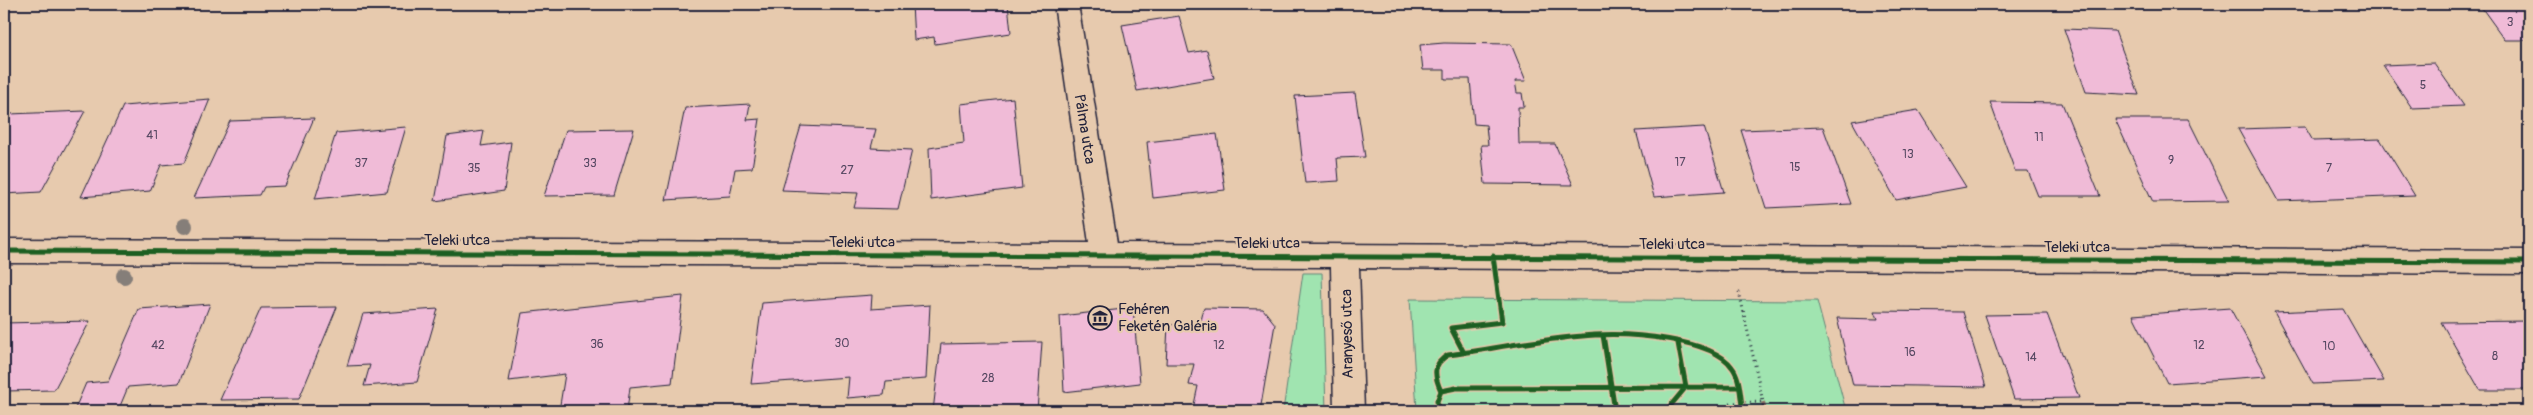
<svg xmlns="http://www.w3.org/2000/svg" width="2533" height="415" viewBox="0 0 2533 415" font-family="Pangolin,sans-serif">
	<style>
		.green { fill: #a0e4b0; stroke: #618376 }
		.building { fill: #f0bbd7; stroke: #22223b }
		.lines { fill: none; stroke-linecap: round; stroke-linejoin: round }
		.minor-casing { stroke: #22223b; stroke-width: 3 }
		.path { stroke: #22223b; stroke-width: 3; stroke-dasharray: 1 4; stroke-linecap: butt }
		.minor { fill: #e7caae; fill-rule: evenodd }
		.quiet { stroke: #8d6e63; stroke-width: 4; stroke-dasharray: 8 4; stroke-linecap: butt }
		.cycleway-casing { stroke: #e7caae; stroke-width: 8 }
		.cycleway { stroke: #1b5e20; stroke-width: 5 }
		.tree { fill: #857e79 }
		.labels { text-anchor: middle; stroke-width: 4.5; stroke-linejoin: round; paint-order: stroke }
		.number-label { font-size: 12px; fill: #564862 }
		.street-label { font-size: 15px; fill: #22223b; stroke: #e7caae }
		.poi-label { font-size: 15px; fill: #22223b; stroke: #e7caae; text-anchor: start }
	</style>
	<rect width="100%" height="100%" fill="#e7caae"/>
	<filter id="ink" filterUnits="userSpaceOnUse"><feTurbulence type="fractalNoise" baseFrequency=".02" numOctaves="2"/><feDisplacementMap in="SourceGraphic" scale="10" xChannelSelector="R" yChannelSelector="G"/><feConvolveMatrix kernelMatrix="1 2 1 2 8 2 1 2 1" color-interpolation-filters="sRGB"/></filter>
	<g filter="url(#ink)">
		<path class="green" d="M1303 273H1322L1326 411H1283Z
			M1410 299 1817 301 1846 411H1417Z"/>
		<path class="building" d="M912 4H1008L1011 33 935 44 934 37 914 40Z
			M2479 4H2529V40H2505Z
			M1179 16 1189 53 1207 50 1214 78 1137 91 1122 25Z
			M2064 29 2115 31 2139 95 2086 92Z
			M1444 43 1511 44 1526 81H1515L1517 93H1522L1524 107H1518L1519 144H1555L1573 185 1485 184 1481 145H1488L1486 125 1474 124 1470 79H1445V70H1423L1420 45Z
			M2434 63 2464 106 2412 108 2383 65Z
			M1355 93 1365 157 1337 158 1339 181 1305 183 1295 96Z
			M1013 98 1022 188 931 200 929 148 964 143 961 104Z
			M210 99 184 163 161 165 150 191 81 197 123 106Z
			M1990 102 2062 103 2100 196H2038L2028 171H2015Z
			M750 104 747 120 760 119 752 168 735 169 730 196 666 200 685 108Z
			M1918 110 1966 187 1896 200 1852 121Z
			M85 111 41 192 4 194V125L10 114Z
			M314 118 285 186 264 187 260 195 194 198 230 121Z
			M2115 119H2188L2229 201 2153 202Z
			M801 126 876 129 871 148 912 150 898 209 854 208 858 193 782 190Z
			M406 127 387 192 315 199 336 133Z
			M1704 127 1724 192 1654 197 1636 131Z
			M1823 127 1851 204 1766 208 1741 130Z
			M2305 127 2313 141 2380 139 2415 196 2278 201 2238 129Z
			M634 129 614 195 544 196 566 130Z
			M484 131 481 146 511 142 504 191 435 201 447 136Z
			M1217 134 1225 190 1153 198 1147 142Z
			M872 295 871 309 930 305 926 379 886 382 884 395 847 398 849 377 751 384 762 303Z
			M683 296 672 383 630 387 627 411H559L565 374 509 381 522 313Z
			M210 304 179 383 128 387 118 411H74L86 383 108 381 139 309Z
			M337 307 299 399 220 400 261 308Z
			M1133 308 1140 383 1064 392 1060 316Z
			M1204 308 1263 309 1275 324 1260 411 1193 409 1198 386 1189 385 1194 364H1166L1168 325H1200Z
			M2230 308 2267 376 2167 383 2133 315Z
			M438 309 417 382 364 386 370 365 347 366 363 314Z
			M2343 309 2384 381 2313 384 2274 312Z
			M1875 311 1963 312 1986 387 1853 385 1837 318 1878 319Z
			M2047 314 2079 398 2014 399 1985 315Z
			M90 321 54 390 4 391V323Z
			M2529 321V390H2480L2441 322Z
			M1042 342 1037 411H933L941 344Z"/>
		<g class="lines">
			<g class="minor-casing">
				<path id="minor" d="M1054 4H1078L1117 243 2529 250V274L1359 268 1364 411H1334L1331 267 4 263V239L1089 243Z"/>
			</g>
			<path class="path" d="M1729 411 1728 403 1763 402 1739 291"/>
			<use href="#minor" class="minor"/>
			<path class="quiet" d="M1763 402 1765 411"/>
			<g class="cycleway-casing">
				<path id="cycleway" d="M4 251 2529 262
					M1603 335 1615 411
					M1464 353 1451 328 1502 322 1493 256
					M1441 391C1434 376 1432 364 1448 355 1497 348 1546 338 1595 335 1628 333 1712 338 1732 367 1741 378 1740 398 1743 411
					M1438 411 1437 401 1441 391 1456 388 1737 387
					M1666 411 1686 387 1678 343"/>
			</g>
			<use href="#cycleway" class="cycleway"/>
		</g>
		<g class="tree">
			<circle cx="185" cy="226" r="8"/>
			<circle cx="124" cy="276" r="8"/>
		</g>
	</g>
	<defs>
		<g id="museum-ring" transform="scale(1.25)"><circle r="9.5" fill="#e7caae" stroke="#22223b" stroke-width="1.5"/><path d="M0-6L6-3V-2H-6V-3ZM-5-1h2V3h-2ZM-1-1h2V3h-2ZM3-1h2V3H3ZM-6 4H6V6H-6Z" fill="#22223b"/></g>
	</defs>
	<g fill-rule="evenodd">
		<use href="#museum-ring" x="1100" y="318"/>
	</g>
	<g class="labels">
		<g class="number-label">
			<text x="2510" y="26">3</text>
			<text x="2423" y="89">5</text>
			<text x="152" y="139">41</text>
			<text x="2039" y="141">11</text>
			<text x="1908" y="158">13</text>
			<text x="2171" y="164">9</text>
			<text x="1680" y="166">17</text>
			<text x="361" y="167">37</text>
			<text x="590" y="167">33</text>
			<text x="1795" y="171">15</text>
			<text x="474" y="172">35</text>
			<text x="2329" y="172">7</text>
			<text x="847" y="174">27</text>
			<text x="842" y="347">30</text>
			<text x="597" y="348">36</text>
			<text x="158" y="349">42</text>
			<text x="1219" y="349">12</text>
			<text x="2199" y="349">12</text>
			<text x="2329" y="350">10</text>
			<text x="1910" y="356">16</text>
			<text x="2495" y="360">8</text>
			<text x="2031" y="361">14</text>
			<text x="988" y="382">28</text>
		</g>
		<g class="street-label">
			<text transform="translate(1085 129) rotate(81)" y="5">Pálma utca</text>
			<text x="457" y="245">Teleki utca</text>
			<text x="862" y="247">Teleki utca</text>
			<text x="1267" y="248">Teleki utca</text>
			<text x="1672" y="249">Teleki utca</text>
			<text x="2077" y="252">Teleki utca</text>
			<text transform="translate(1347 334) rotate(-91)" y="5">Aranyeső utca</text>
		</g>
		<g class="poi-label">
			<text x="1118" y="314">Fehéren<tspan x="1118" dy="17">Feketén Galéria</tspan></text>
		</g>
	</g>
	<rect width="2533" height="415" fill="none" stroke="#e7caae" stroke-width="20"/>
	<rect x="10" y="10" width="2513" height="395" fill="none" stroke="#22223b" stroke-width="2" filter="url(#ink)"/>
</svg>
